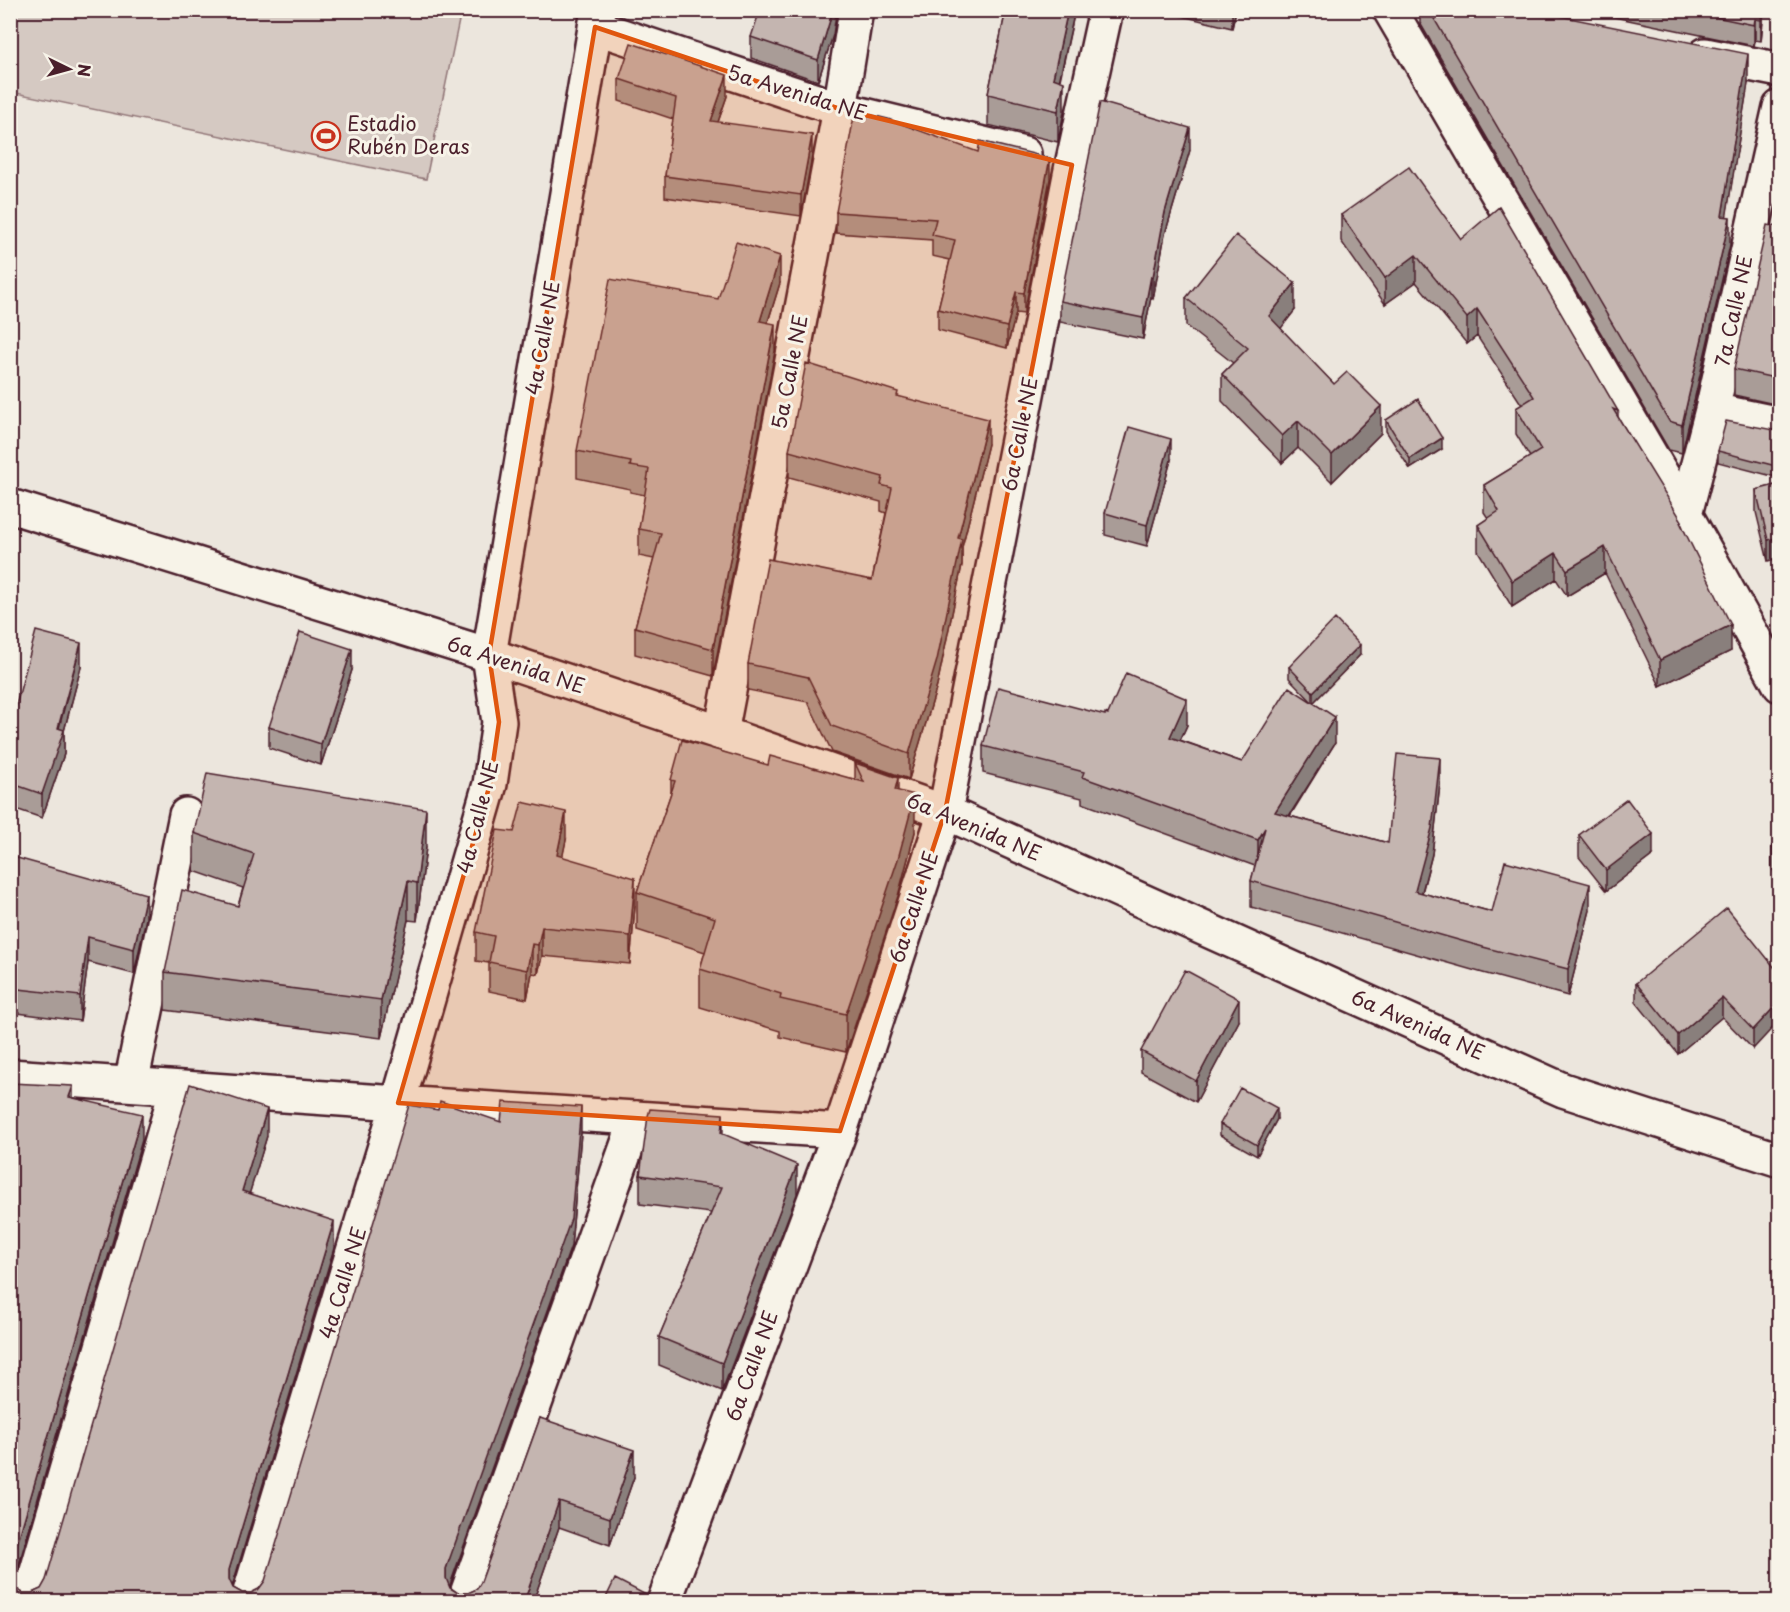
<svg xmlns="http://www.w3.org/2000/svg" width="1790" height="1612" viewBox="0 0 1790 1612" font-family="'Playpen Sans',sans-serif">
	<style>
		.green { fill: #d5c9c2; stroke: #907476; stroke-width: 1.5 }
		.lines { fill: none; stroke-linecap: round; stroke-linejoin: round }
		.street-casing { stroke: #4a1f2b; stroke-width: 38 }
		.secondary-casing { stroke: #4a1f2b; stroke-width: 38 }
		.street { stroke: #f7f3e8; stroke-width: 33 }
		.secondary { stroke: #f7f3e8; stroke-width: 33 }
		.wall { fill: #a99c97; stroke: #4a1f2b; stroke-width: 1.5 }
		.shaded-wall { fill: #897f7b; stroke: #4a1f2b; stroke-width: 1.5 }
		.building { fill: #c4b5b0; stroke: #4a1f2b; stroke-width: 1.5 }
		.marked { fill: #e0560e; fill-opacity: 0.2; stroke: #e0560e; stroke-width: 4.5; stroke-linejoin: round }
		.labels { text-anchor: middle; stroke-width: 6; stroke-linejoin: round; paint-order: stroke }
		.street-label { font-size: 20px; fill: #4a1f2b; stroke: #f7f3e8 }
		.poi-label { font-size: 20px; fill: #4a1f2b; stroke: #f7f3e8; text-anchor: start }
	</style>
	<rect width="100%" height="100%" fill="#ece6dd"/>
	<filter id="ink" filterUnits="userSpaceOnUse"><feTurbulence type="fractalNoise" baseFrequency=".0167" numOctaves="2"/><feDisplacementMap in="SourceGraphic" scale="12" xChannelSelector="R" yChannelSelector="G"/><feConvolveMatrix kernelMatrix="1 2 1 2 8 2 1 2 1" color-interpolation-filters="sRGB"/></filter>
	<g filter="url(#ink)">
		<path class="green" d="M11 10H461V11L426 179 11 92Z"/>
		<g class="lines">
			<g class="street-casing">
				<path id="street" d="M1390 10 1685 514 1780 685
					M595 27 840 109 1024 154
					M1705 55 1780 70
					M1712 410 1780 424
					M1685 514 1712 410 1780 107
					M721 733 840 109 856 10
					M10 1076 398 1103 840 1131
					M131 1084 186 815
					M28 1602 177 1088
					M247 1602 398 1103 490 784 499 722 489 655 598 10
					M464 1602 637 1118
					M664 1602 840 1131 945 812 1072 165 1106 10"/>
			</g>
			<g class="secondary-casing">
				<path id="secondary" d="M10 506 489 655 721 733 945 812 1563 1090 1780 1160"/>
			</g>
			<use href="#street" class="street"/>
			<use href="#secondary" class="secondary"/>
		</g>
		<path class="wall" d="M836 10 833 35 818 81 751 58V37Z
			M1006 10H1075L1060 80 1064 112 1058 142 988 125V94Z
			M1157 10H1236L1232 28Z
			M1420 10H1498L1748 83 1726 217 1730 245 1682 453 1669 450 1420 23Z
			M1580 10H1764L1761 41 1755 40 1754 46Z
			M619 79 727 96 718 122 812 156 801 216 665 197V176L673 119 619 101Z
			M1190 150 1165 234 1153 299 1151 297 1143 339 1060 322V301Z
			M1050 179 1024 314 1016 313 1007 348 938 330V309L950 260 932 256V240L836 233V212Z
			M1341 215 1461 239 1618 411V417L1682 525 1731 651 1660 686 1605 573 1567 596 1556 579 1512 607 1478 551V525L1488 518 1484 512V485L1530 457 1516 434V408L1522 405 1477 336 1467 344 1416 282 1385 304 1341 241Z
			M1779 227V405L1734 395V369Z
			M780 283 768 322 775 351 713 676 635 654V627L654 559 639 556V529L645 495 630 492V489L577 478V451L718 299Z
			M1186 298 1295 310 1280 328 1381 433 1332 482 1298 448 1282 463 1222 401V374L1233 363 1186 326Z
			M898 396 988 444 962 547V565L937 686 909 779 832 752 808 702 748 690V664L872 580 886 513 881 511V502L789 477V451Z
			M1386 420 1442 449 1410 469 1386 431Z
			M1779 431 1776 477 1718 462V451Z
			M1171 460 1147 546 1105 535V513Z
			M1779 484 1768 561 1756 512V490Z
			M1360 655 1313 703 1335 743 1290 816 1388 843 1440 784 1432 854 1422 893 1492 912 1590 910 1568 996 1483 973 1251 907V881L1255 866 1082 803V798L983 773V746L1108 714 1187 725 1180 740 1242 762 1312 702 1289 678V667Z
			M81 667 64 731V754L42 818 10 807V712L14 713Z
			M352 670 321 765 269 748V727Z
			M855 763 898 791 915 832 898 896 846 1052 780 1037V1031L700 1007V969L705 952 637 930V892L671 793V780L768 765 855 779Z
			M194 833 426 847 417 921 408 920 381 1038 165 1010V972L238 906 243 888 194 871Z
			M1579 835 1653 855 1606 891 1579 857Z
			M566 840 562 857 635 906 630 964 542 956 538 974 532 973 527 999 489 991V963L476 961V932Z
			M1779 843V882L1772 868V846Z
			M10 856 146 918 134 974 88 962 80 1021 10 1012Z
			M1779 973 1753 1049 1722 1017 1678 1054 1636 1002V983Z
			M1239 1021 1196 1102 1141 1072V1051Z
			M73 1098 142 1140 13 1586 14 1588 23 1593H32L41 1589 46 1580 267 1136 249 1194 334 1248 232 1586 233 1588 242 1593H251L259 1589 265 1581 501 1122 581 1133 571 1246 450 1587 458 1593H468L477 1589 481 1582 540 1418 634 1477 610 1545 559 1527 533 1602H10Z
			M1277 1119 1257 1156 1220 1135V1124Z
			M723 1134 797 1194 722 1391 659 1365V1337L711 1213 640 1204V1175Z"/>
		<path class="shaded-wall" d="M833 10H836V14L833 35 818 81V60Z
			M1068 10H1075L1053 109V78Z
			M1232 10H1236L1232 28Z
			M1762 10H1764L1761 41V20Z
			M1755 19V40L1754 46V25Z
			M1748 54V83L1722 244V216Z
			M727 75V96L711 142V121Z
			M1064 82V112L1058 142V111Z
			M1190 128V150L1165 234 1153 299V277L1165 212Z
			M812 135V156L801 216V195Z
			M1050 158V179L1024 314V293Z
			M1730 217V245L1682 453V425Z
			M1416 255V282L1385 304V278Z
			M780 256V283L760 347V321Z
			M1151 276V297L1143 339V318Z
			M1295 283V310L1269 344V316Z
			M1016 292V313L1007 348V327Z
			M1477 309V336L1467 344V318Z
			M775 324V351L713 676V649Z
			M1381 406V433L1332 482V455Z
			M988 419V444L962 547V565L937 686 909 779V754L958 538Z
			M1298 421V448L1282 463V436Z
			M1442 438V449L1410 469V459Z
			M1171 439V460L1147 546V525Z
			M1779 439V450L1776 477V466Z
			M1779 537V558L1768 561V540Z
			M1605 547V573L1567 596V570Z
			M1556 553V579L1512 607V581Z
			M1731 625V651L1660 686V660Z
			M81 643V667L64 731V754L42 818V794Z
			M1360 645V655L1313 703V692Z
			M352 649V670L321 765V744Z
			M1187 699V725L1170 763V737Z
			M1335 717V743L1275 838V812Z
			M1440 758V784L1432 854 1415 918V891Z
			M898 778V815L895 790Z
			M915 795V832L898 896 846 1052V1014Z
			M426 809V847L417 921V883Z
			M566 812V840L557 884V855Z
			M1265 828 1258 866V840Z
			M1653 834V855L1606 891V870Z
			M635 878V906L630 964V936Z
			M408 881V920L381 1038V1000Z
			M1590 884V910L1568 996V969Z
			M146 894V918L134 974V949Z
			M542 927V956L538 974V945Z
			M88 937V962L80 1021V996Z
			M532 944V973L527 999V970Z
			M1722 998V1017L1678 1054V1035Z
			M1239 999V1021L1196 1102V1081Z
			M1779 1002V1021L1753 1049V1030Z
			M73 1086V1113L69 1097Z
			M581 1107V1133L571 1246 446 1596V1569Z
			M1277 1108V1119L1257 1156V1145Z
			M267 1109V1136L242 1218V1191Z
			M142 1114V1140L10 1595V1568Z
			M723 1114V1142L721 1133Z
			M797 1165V1194L722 1391V1363Z
			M334 1221V1248L229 1597V1570Z
			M634 1450V1477L610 1545V1518Z
			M559 1501V1527L533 1602H524Z"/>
		<path class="building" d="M760 10H833L818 60 751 37Z
			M1006 10H1068L1053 78 1064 82 1058 111 988 94Z
			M1429 10H1498L1507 12V10H1530L1748 54 1722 216 1730 217 1682 425 1669 421Z
			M1682 10H1762L1761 20 1755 19 1754 25Z
			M631 43 727 75 711 121 812 135 801 195 665 176 676 98 619 79Z
			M1100 102 1190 128 1165 212 1153 277 1151 276 1143 318 1060 301Z
			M855 111 888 119 978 152 980 141 1050 158 1024 293 1016 292 1007 327 938 309 955 240 932 235 936 219 836 212Z
			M1409 167 1461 239 1499 207 1618 411 1613 409 1682 521 1680 522 1731 625 1660 660 1605 547 1567 570 1556 553 1512 581 1478 525 1499 511 1484 485 1541 450 1516 408 1534 397 1477 309 1467 318 1416 255 1385 278 1341 215Z
			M1767 225 1779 227V379L1734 369Z
			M1236 235 1295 283 1269 316 1334 384 1347 372 1381 406 1332 455 1298 421 1282 436 1222 374 1248 348 1186 298Z
			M736 242 780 256 760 321 775 324 713 649 635 627 661 533 639 529 649 469 630 466 631 462 577 451 610 279 718 299Z
			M806 363 898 392 897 396 988 419 958 538 962 539 937 660 909 754 832 726 808 677 748 664 768 559 872 580 892 488 881 485 883 477 789 451Z
			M1418 399 1442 438 1410 459 1386 420Z
			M1726 421 1779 431V439L1776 466 1718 451Z
			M1129 427 1171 439 1147 525 1105 513Z
			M1779 484V537L1768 540 1756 490Z
			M1335 619 1360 645 1313 692 1289 667Z
			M36 631 81 643 58 728 64 730 42 794 10 783V712L14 713Z
			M300 632 352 649 321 744 269 727Z
			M1126 673 1187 699 1170 737 1242 762 1289 687 1335 717 1275 812 1388 843 1397 754 1440 758 1432 828 1415 891 1492 912 1505 861 1590 884 1568 969 1483 947 1251 881 1265 828 1258 840 1082 777 1084 772 983 746 998 687 1105 715V713L1108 714Z
			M682 740 768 765 770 756 864 782 855 763 898 778 895 790 915 795 898 859 846 1014 780 999 781 994 700 969 715 918 637 892 675 781 671 780Z
			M207 773 426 809 417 883 408 881 381 1000 165 972 182 890 238 906 254 854 194 833Z
			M1627 799 1653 834 1606 870 1579 835Z
			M522 802 566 812 557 855 635 878 630 936 542 927 538 945 532 944 527 970 489 962 494 936 476 932 497 830 514 832Z
			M1779 843V860L1772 846Z
			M10 856 146 894 134 949 88 937 80 996 10 988Z
			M1727 908 1779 973V1002L1753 1030 1722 998 1678 1035 1636 983Z
			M1185 970 1239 999 1196 1081 1141 1051Z
			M10 1083 73 1086 69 1097 142 1114 10 1568Z
			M190 1084 267 1109 242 1191 334 1221 229 1570V1579L233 1588 242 1593H251L259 1589 265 1581 409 1105 438 1110 440 1101 501 1122 503 1102 581 1107 571 1219 446 1569V1578L450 1588 458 1593H468L477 1589 481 1582 540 1418 634 1450 610 1518 559 1501 524 1602H10V1581L14 1588 23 1593H32L41 1589 46 1580Z
			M1240 1088 1277 1108 1257 1145 1220 1124Z
			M650 1109 723 1114 721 1133 797 1165 722 1363 659 1337 722 1187 640 1175 648 1116Z
			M615 1579 652 1598 650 1602H604Z"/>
	</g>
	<path class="marked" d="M595 27 840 109 1072 165 945 812 840 1131 398 1103 490 784 499 722 489 655Z"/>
	<defs>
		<g id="stadium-ring" transform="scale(1.5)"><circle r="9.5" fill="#f7f3e8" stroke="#c8321e" stroke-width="1.5"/><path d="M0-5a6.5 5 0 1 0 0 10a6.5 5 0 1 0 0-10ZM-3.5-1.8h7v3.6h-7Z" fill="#c8321e"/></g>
	</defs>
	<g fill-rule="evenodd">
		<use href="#stadium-ring" x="326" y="136"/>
	</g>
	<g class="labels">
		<g class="street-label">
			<text transform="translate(797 93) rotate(17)" y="7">5a Avenida NE</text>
			<text transform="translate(1734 311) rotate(-78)" y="7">7a Calle NE</text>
			<text transform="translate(543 338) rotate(-80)" y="7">4a Calle NE</text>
			<text transform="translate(790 372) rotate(-79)" y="7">5a Calle NE</text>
			<text transform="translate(1020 434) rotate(-79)" y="7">6a Calle NE</text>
			<text transform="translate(516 665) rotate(18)" y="7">6a Avenida NE</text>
			<text transform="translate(478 817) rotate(-76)" y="7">4a Calle NE</text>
			<text transform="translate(974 827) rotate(23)" y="7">6a Avenida NE</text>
			<text transform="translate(914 907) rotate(-72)" y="7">6a Calle NE</text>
			<text transform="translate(1418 1025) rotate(24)" y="7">6a Avenida NE</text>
			<text transform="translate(343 1283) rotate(-73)" y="7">4a Calle NE</text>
			<text transform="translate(752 1366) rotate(-70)" y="7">6a Calle NE</text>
		</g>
		<g class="poi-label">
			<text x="347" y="131">Estadio<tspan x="347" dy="23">Rubén Deras</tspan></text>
		</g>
	</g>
	<rect width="1790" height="1612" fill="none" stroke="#f7f3e8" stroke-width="36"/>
	<rect x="18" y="18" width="1754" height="1576" fill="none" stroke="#4a1f2b" stroke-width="2" filter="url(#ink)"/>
	<g transform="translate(69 69) rotate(95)" stroke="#f7f3e8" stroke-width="4.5" paint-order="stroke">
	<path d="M0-4.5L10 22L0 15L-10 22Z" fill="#4a1f2b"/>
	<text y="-9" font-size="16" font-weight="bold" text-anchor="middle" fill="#4a1f2b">N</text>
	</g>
</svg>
